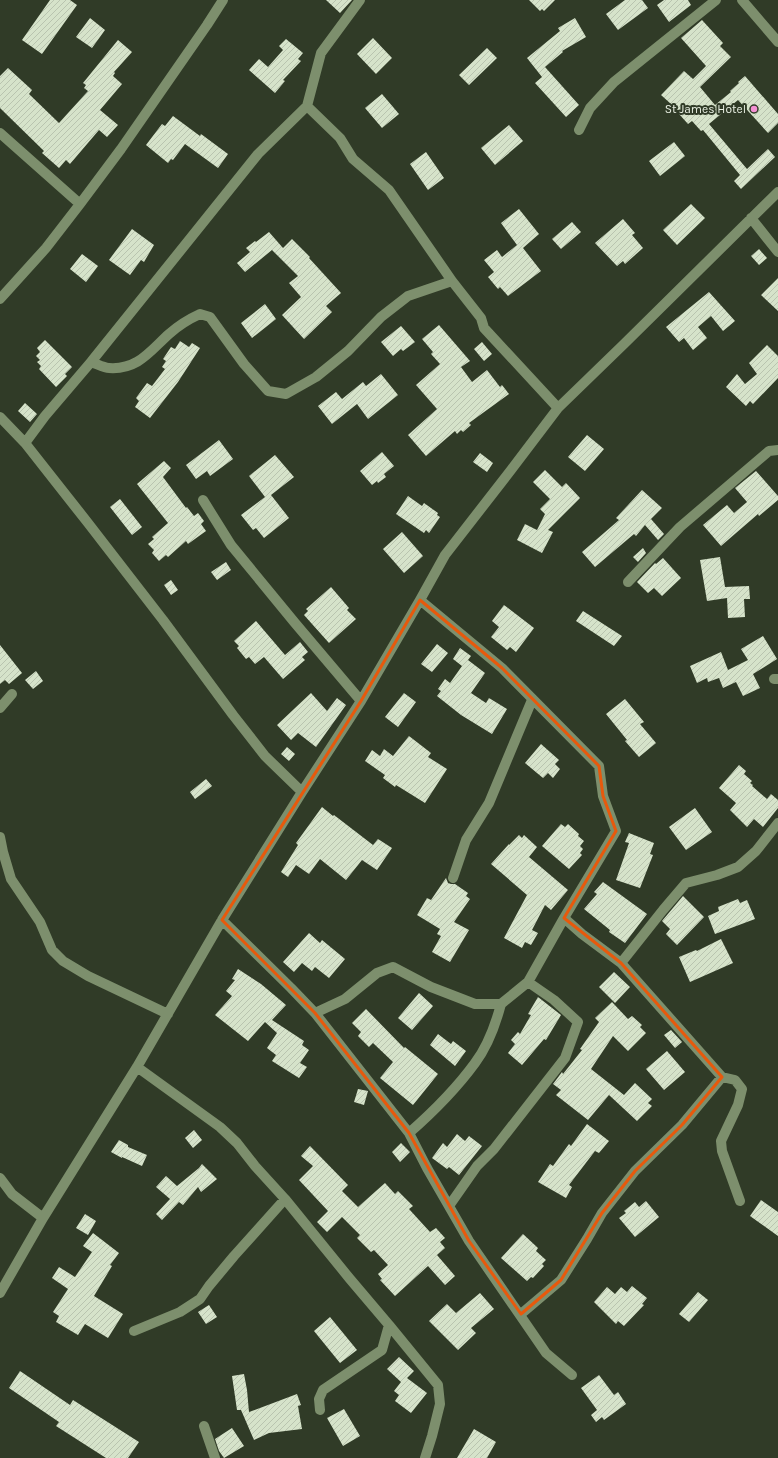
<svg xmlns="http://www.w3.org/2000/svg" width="778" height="1458" viewBox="0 0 778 1458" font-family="Karla,sans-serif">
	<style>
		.building { fill: url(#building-hatch) }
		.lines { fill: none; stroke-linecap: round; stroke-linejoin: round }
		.minor { stroke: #7d8f6d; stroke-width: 10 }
		.marked { fill: none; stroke: #e8590c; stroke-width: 3; stroke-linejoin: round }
		.poi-dot { fill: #f491d3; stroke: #303b27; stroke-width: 1.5 }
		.labels { text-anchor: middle; stroke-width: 4; stroke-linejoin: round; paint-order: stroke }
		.poi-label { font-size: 12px; fill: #eaf1e4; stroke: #303b27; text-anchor: end }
	</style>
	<defs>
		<pattern id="building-hatch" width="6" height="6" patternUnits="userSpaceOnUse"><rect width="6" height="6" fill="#d6e3ca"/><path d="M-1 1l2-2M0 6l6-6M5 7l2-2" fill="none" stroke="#b9c4af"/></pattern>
	</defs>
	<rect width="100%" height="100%" fill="#303b27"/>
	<path class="building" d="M50 0H70L77 5 42 54 22 40Z
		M326 0H352L340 13Z
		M529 0H555L544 11 542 9 540 11Z
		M625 0H642L648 8 618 30 606 14Z
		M664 0H688L691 5 669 22 657 5Z
		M90 18 105 30 92 48 76 37Z
		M575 18 586 37 562 51 563 52 545 67 579 105 566 117 535 83 542 77 527 58 560 31 558 28Z
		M702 20 723 43 720 46 731 57 700 87 715 105 731 92 730 91 739 83 738 82 745 76 778 114V123L768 133 738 100 709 124 747 169 768 149 775 157 741 189 734 181 740 175 703 130 701 131 692 121 688 124 679 114 681 113 661 95 684 71 693 79 706 66 681 38Z
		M373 38 392 58 376 74 357 54Z
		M286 39 303 53 298 59 301 61 283 80 285 81 275 93 249 70 259 59 268 67 283 50 279 46Z
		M118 40 132 52 114 72 115 73 113 76 122 84 100 110 118 125 107 137 99 130 70 164 66 160 59 168 42 153 44 151 0 108V76L8 68 32 90 29 94 59 123 88 91 84 88 86 85 83 83Z
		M487 48 497 58 469 85 459 75Z
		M382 94 399 114 382 128 365 108Z
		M173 116 200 136 201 134 228 154 218 168 185 144 173 160 171 159 168 163 146 145 162 124 165 126Z
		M509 125 523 141 495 165 481 148Z
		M674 142 685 156 660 176 649 161Z
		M426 152 444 178 428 190 410 164Z
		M691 204 705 218 677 245 663 230Z
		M519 209 539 234 523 248 541 271 508 296 500 287 498 289 488 277 494 272 484 260 497 250 502 257 517 245 501 223Z
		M623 219 635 233 632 235 643 248 625 264 623 261 617 266 595 243Z
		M572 222 581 232 561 249 552 239Z
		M132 229 154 245 144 262 141 260 130 275 109 260Z
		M269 232 283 248 292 239 310 257 309 258 341 293 326 306 332 312 304 339 282 315 301 297 289 283 298 276 272 250 245 272 237 263 250 252 246 248 255 241 256 242Z
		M759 249 767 258 759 265 751 256Z
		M82 254 98 266 86 282 70 269Z
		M778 278V311L761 295Z
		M709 292 735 321 723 331 711 316 698 327 707 338 693 350 684 338 679 342 666 327Z
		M265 304 276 319 252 338 241 323Z
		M439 325 470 361 461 367 472 382 487 370 500 387 502 385 509 394 469 423 471 425 463 432 461 430 457 434 455 431 426 456 408 435 437 409 416 385 440 364 431 354 433 352 422 339Z
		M401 326 415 342 403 351 401 349 393 356 381 342Z
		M45 340 72 367 65 374 67 376 56 387 39 369 41 366 37 362 40 360 36 356 40 352 37 348Z
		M180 341 189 347 192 343 200 348 178 382 150 418 135 407 139 401 136 398 147 383 152 386 165 369 162 367 166 361 163 359 171 347 175 349Z
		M482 342 492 354 484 361 474 349Z
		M767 345 778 356V378L753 404 750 401 746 406 726 387 737 374 745 384 757 374 749 363Z
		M381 374 398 395 368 419 357 404 332 424 318 406 336 392 342 399 363 382 366 386Z
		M25 403 37 414 30 422 18 411Z
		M587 435 604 449 585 471 568 457Z
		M219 440 233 459 210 476 207 471 196 479 186 465Z
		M382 452 394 466 384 474 386 477 378 483 377 481 372 485 360 471Z
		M480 453 493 463 487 472 473 462Z
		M275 455 294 477 271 495 289 518 264 538 256 528 253 530 241 515 265 497 249 476Z
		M164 461 171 468 163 477 186 508 187 507 194 516 198 513 204 521 201 524 206 531 188 544 186 541 168 557 166 555 159 561 152 553 154 550 148 544 154 539 152 537 168 523 137 484Z
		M545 470 562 487 566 483 580 498 548 530 553 532 542 553 517 540 525 524 537 530 545 514 540 509 550 499 533 482Z
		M756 471 778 496V500L759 516 758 514 721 546 703 525 727 505 734 513 747 502 735 488Z
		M642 490 662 508 651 519 664 534 658 540 645 525 636 536 634 534 595 567 582 552 619 520 616 518Z
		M408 496 422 506 424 503 438 513 437 515 440 517 429 533 426 530 424 533 396 514Z
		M120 499 142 527 132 535 110 507Z
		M402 532 423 556 404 573 383 549Z
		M643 548 646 553 638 562 633 557Z
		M720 557 725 587 749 586 750 599H744L745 617 728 618 727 598 707 601 700 560Z
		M663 558 681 578 662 596 654 588 648 593 637 582 655 563 656 564Z
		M226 562 231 570 217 580 211 572Z
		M171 580 178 590 171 595 164 585Z
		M331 587 349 608 347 610 356 619 329 643 304 615 308 611 306 609Z
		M504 605 534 628 516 652 510 647 507 650 491 637 499 627 492 621Z
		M583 611 622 636 614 646 576 621Z
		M256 621 285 655 300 642 308 652 302 657 305 660 283 679 264 657 255 664 249 657 246 659 237 648 239 646 234 641Z
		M763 636 777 659 753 674 760 688 743 696 736 682 723 688 719 678 708 682 707 678 697 683 690 666 721 652 728 670 748 660 741 649Z
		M437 644 448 653 432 672 421 664Z
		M0 645 22 673 9 684 5 680 0 684Z
		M460 648 471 656 468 660 485 673 471 693 486 703 489 698 507 709 492 734 461 715 437 696 441 691 438 689 445 679 450 683 462 666 453 659Z
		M36 671 43 681 33 689 25 680Z
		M311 693 327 711 337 698 346 705 316 747 298 733 291 740 277 725Z
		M404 693 416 702 398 727 385 717Z
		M625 699 644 722 640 724 656 743 639 757 625 741 627 740 606 714Z
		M409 736 431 753 428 757 447 769 425 803 396 785 395 787 383 778 385 775 365 761 372 750 380 756 384 749 393 756Z
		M541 744 559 760 555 764 560 769 553 778 548 773 543 778 525 763Z
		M287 747 295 754 289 761 281 754Z
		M739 765 746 771 744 774 752 781 750 783 753 785 752 786 767 799 771 794 778 800V808L763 827 754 819 747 827 730 810 736 803 719 788Z
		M206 779 212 786 195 799 190 792Z
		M322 807 333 816 334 815 373 845 378 839 392 848 377 870 362 860 346 880 320 859 309 874 296 865 288 877 281 872 298 845 296 843Z
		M695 808 712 832 686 850 669 827Z
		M561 824 565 827 568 824 579 834 578 836 584 841 580 846 583 849 580 853 582 855 569 869 542 846Z
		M629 833 654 843 650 854 653 855 640 888 616 880 629 843 625 842Z
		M519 835 522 838 524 835 537 847 529 857 568 890 551 910 545 905 532 930 538 933 531 945 525 942 522 948 504 938 527 895 491 864 509 844V845Z
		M446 878 448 883 451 884H455L468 893 466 896 470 899 454 922 469 930 450 962 432 952 441 936 437 934 440 929 417 915 427 898 431 900Z
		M603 882 647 914 625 943 609 932 610 930 584 909 597 894 594 892Z
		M683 896 704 917 677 945 666 934 670 929 662 921Z
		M738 899 740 903 747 900 755 919 715 934 708 916 719 911 718 907Z
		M309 933 320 943 322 940 345 959 329 978 315 967 312 971 302 963 294 972 283 962Z
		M721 939 733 963 690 982 679 957 696 950 697 951Z
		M238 969 261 984 286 1005 272 1020 304 1041 302 1045 309 1050 300 1063 307 1067 299 1078 272 1061 276 1055 267 1048 277 1033 265 1022 248 1041 215 1015 232 996 226 991 235 980 232 979Z
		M614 972 630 987 615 1003 599 987Z
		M419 993 433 1006 412 1030 398 1018Z
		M538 997 561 1015 546 1040 544 1039 522 1065 508 1053 515 1044 511 1040 518 1032 520 1034 531 1015 528 1014Z
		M612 1002 628 1019 632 1016 642 1025 640 1027 646 1033 628 1051 613 1036 591 1069 624 1095 635 1083 652 1099 648 1103 652 1106 637 1121 609 1095 588 1120 556 1095 561 1090 553 1084 562 1072 563 1074 582 1050 580 1049 599 1022 595 1018Z
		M366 1009 404 1048 405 1047 438 1074 413 1105 380 1078 393 1062 373 1043 369 1047 358 1036 361 1032 352 1023Z
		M671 1030 682 1042 675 1048 664 1035Z
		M438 1034 451 1044 453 1041 466 1051 455 1066 430 1045Z
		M667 1051 685 1072 664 1090 646 1069Z
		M358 1089 368 1091 364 1105 354 1102Z
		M587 1124 609 1141 599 1153 595 1151 569 1185 572 1187 566 1198 538 1182 550 1164 553 1166 569 1144 571 1146Z
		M194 1130 202 1140 193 1148 185 1138Z
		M457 1134 465 1141 469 1136 482 1146 459 1175 449 1167 447 1169 432 1158 443 1143 447 1147Z
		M119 1140 128 1145V1147L147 1155 142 1166 122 1157V1158L111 1152Z
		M401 1143 410 1152 400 1162 392 1152Z
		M310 1146 348 1185 342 1191 358 1207 385 1183 395 1194 398 1191 413 1206 409 1209 430 1232 436 1228 445 1238 440 1242 445 1248 437 1255 455 1276 445 1285 428 1266 395 1296 380 1280 382 1279 378 1274 388 1265 374 1250 371 1252 357 1238 360 1235 342 1217 327 1232 317 1222 328 1211 299 1180 313 1166 301 1156Z
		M202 1164 217 1179 201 1192 198 1187 183 1205 179 1202 162 1220 156 1214 170 1199 156 1187 166 1176 177 1186 199 1168Z
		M761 1200 778 1212V1236L750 1216Z
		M646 1201 659 1217 635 1237 619 1218 626 1213 624 1211 635 1202 639 1207Z
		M85 1214 96 1221 88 1235 76 1228Z
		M93 1233 119 1253 110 1265 112 1266 94 1296 123 1314 108 1338 85 1324 78 1335 56 1322 59 1316 53 1312 68 1289 52 1278 59 1267 75 1277 92 1252 83 1246Z
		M523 1234 538 1248 536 1251 546 1260 542 1264 544 1266 533 1278 531 1277 527 1281 501 1258Z
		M632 1286 647 1298 642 1304 644 1305 624 1326 618 1321 616 1324 594 1302 607 1287 615 1294 621 1287 627 1292Z
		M698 1292 708 1300 689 1322 679 1314Z
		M480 1293 494 1309 471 1328 476 1333 458 1350 429 1321 447 1304 456 1313Z
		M209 1305 217 1317 206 1324 198 1312Z
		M330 1317 357 1350 340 1363 314 1331Z
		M399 1357 414 1371 407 1378 427 1393 411 1413 395 1401 399 1395 394 1391 401 1382 387 1369Z
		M20 1371 70 1405 73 1400 139 1442 128 1458H106L56 1426 59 1422 9 1388Z
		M244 1374 247 1390 249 1412 297 1394 301 1405 298 1406 302 1429 269 1433 254 1440 241 1410H237L232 1376Z
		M599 1375 614 1395 618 1392 626 1404 604 1420 602 1417 596 1422 591 1415 597 1410 581 1388Z
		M344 1409 360 1436 343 1446 327 1418Z
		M232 1428 244 1446 224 1458 219 1451 215 1439Z
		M474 1429 496 1442 487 1458H457Z"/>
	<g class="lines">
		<path class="minor" d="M742 0 778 42
			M307 106 321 53 360 0
			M579 130 590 108 614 82 716 0
			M0 133 80 204
			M751 218 778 252
			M0 299 46 248 80 204 121 149 207 25 223 0
			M91 362C97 364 104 368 109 368 138 370 150 351 169 334 179 325 189 319 200 314L210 317 244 364 268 391 286 394 316 377 348 351 381 317 408 296 452 281
			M0 417 25 443 88 523 163 620 233 715 265 756 302 792
			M25 443 45 416 91 362 258 154 307 106 340 138 353 159 389 190 452 281 481 318 484 328 558 408
			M203 500 231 545 295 623 361 701
			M628 582 680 527 769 451 778 450
			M774 679H778
			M0 708 12 694
			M0 837 3 852 11 879 40 922 52 950 63 961 88 976 168 1014
			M453 878 466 840 489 803 532 700
			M564 918 582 934 621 963 722 1077 735 1080 742 1089 738 1105 721 1141 722 1151 740 1201
			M222 920 291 988 315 1013 409 1133 427 1168 469 1241 546 1353 572 1375
			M621 963 663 910 686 883 717 875 738 867 756 851 778 823
			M315 1013 345 999 377 973 393 967 431 987 475 1004H501L528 982 564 918 616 831 603 796 599 766 502 668 420 600
			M137 1067 220 1127 237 1143 255 1166 285 1199 350 1279 389 1325 382 1350 323 1390 319 1399 320 1410
			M409 1133C433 1112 456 1089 475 1063 487 1047 496 1023 501 1004
			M0 1178 12 1194 43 1218
			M449 1206 477 1166 494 1149 565 1058 578 1022 554 1000 528 982
			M0 1293 43 1218 137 1067 222 920 302 792 361 701 420 600 445 555 511 470 558 408 624 344 778 192
			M521 1314 561 1280 587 1239 602 1213 635 1171 682 1125 722 1077
			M389 1325 438 1385 440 1404 432 1436 425 1458
			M134 1331 180 1312 200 1299 209 1286 234 1256 285 1199
			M204 1426 215 1458"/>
	</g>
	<path class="marked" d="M420 600 502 668 599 766 603 796 616 831 564 918 621 963 722 1077 682 1125 635 1171 602 1213 561 1280 521 1314 469 1241 409 1133 315 1013 222 920 361 701Z"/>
	<circle class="poi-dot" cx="754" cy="109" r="4"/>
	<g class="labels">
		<g class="poi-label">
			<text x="746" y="113">St James Hotel</text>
		</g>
	</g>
</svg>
